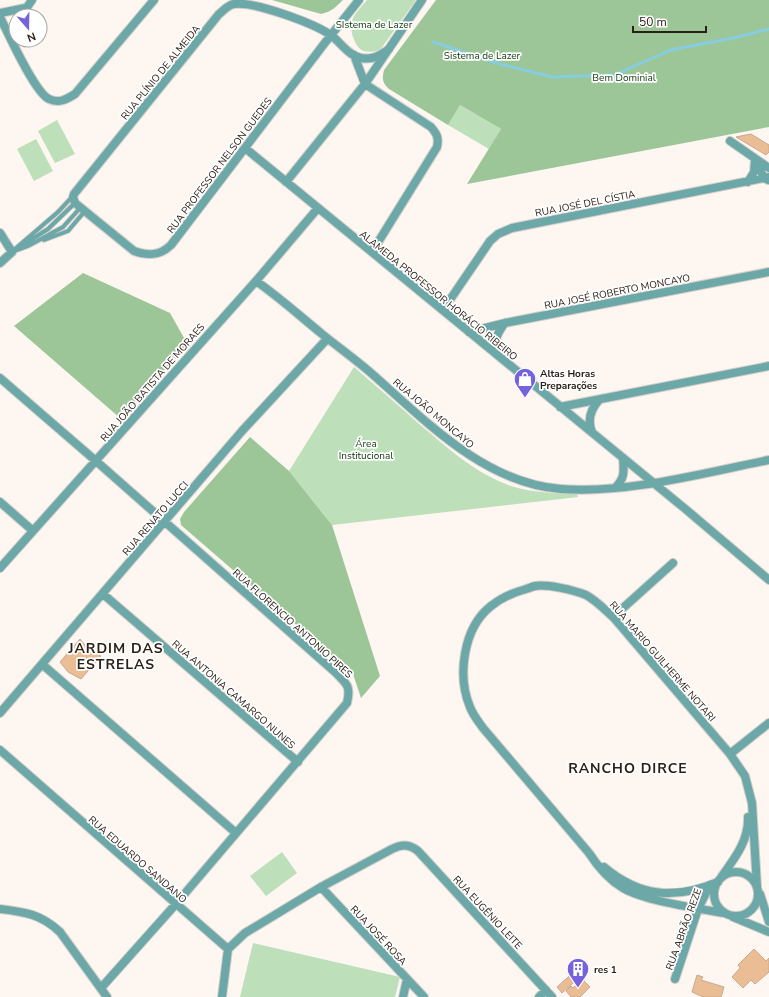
<svg xmlns="http://www.w3.org/2000/svg" width="769" height="997" viewBox="0 0 769 997" font-family="'Nunito Sans',sans-serif">
	<style>
		.green { fill: #bddfb9 }
		.forest { fill: #9dc698 }
		.lines { fill: none; stroke-linecap: round; stroke-linejoin: round }
		.stream { stroke: #85cddf; stroke-width: 3 }
		.building { fill: #ebbd94; stroke: #c7aa91 }
		.lane-casing { stroke: #d7cfca; stroke-width: 5.5 }
		.street-casing { stroke: #d7cfca; stroke-width: 10 }
		.lane { stroke: #6da8a9; stroke-width: 4 }
		.street { stroke: #6da8a9; stroke-width: 8 }
		.labels { text-anchor: middle; stroke-width: 3.5; stroke-linejoin: round; paint-order: stroke }
		.park-label { font-size: 10px; fill: #0c3609; stroke: #fff }
		.street-label { font-size: 10px; fill: #2b2017; stroke: #fff }
		.poi-label { font-size: 10px; font-weight: bold; fill: #2b2017; stroke: #fff; text-anchor: start }
		.district-label { font-size: 14px; font-weight: bold; letter-spacing: 1px; fill: #2b2017; stroke: #fff }
	</style>
	<rect width="100%" height="100%" fill="#fdf6f1"/>
	<path class="green" d="M367 0H416L380 50C363 55 357 50 352 34 351 29 351 23 353 18 356 12 362 6 367 0Z
		M460 105 501 129 489 149 448 125Z
		M57 120 75 154 55 163 38 131Z
		M36 139 53 171 34 181 17 149Z
		M354 367C375 385 397 404 418 423 448 448 474 473 511 486 532 493 556 493 577 494L578 497 332 525 289 471Z
		M282 852 297 873 266 896 250 876Z
		M253 943 400 977 395 997H240Z"/>
	<path class="forest" d="M272 0H343C336 7 331 12 321 14Z
		M436 0H769V127L467 184 501 129 460 105 448 125 389 89C382 82 382 79 384 70Z
		M83 273 170 313 188 345 120 418 14 326Z
		M250 437 289 471 332 525 380 676 361 698 353 674 181 525 180 519 184 512Z"/>
	<g class="lines">
		<path class="stream" d="M433 42 496 63 552 77 614 75 671 50 738 37 769 29"/>
	</g>
	<path class="building" d="M751 134 769 145V152L766 155 736 137Z
		M80 639 88 649 101 656 81 679 68 672 60 662Z
		M754 949 766 961 769 958V972L755 984 751 980 743 988 732 977 740 968 738 965Z
		M576 970 581 976 562 993 557 987Z
		M697 975 703 977 701 980 724 987 721 997H703L692 992Z
		M582 979 590 987 580 997H571L566 991 571 986 573 988Z"/>
	<g class="lines">
		<g class="lane-casing">
			<path id="lane" d="M44 240 68 231 85 211
				M23 245 48 229 75 203
				M15 249 58 212 72 197
				M12 252 28 246 63 227 81 207"/>
		</g>
		<g class="street-casing">
			<path id="street" d="M359 0 324 44 171 245C160 256 148 256 134 251L75 203 73 197 74 194 219 14C224 10 228 5 234 4 254 1 316 24 332 36 341 43 349 56 361 58 372 60 380 56 389 49
				M0 13 25 8
				M21 16 32 0
				M0 17C8 33 35 93 49 99 59 104 67 99 75 94L154 0
				M10 36 16 25
				M354 55 365 84 431 127C437 134 439 138 437 147L372 252
				M730 141 769 168
				M245 148 683 507 769 580
				M755 159 764 178 768 180
				M286 182 365 84 422 0
				M748 182 754 172 755 160
				M0 233 12 252 0 263
				M256 281C279 297 300 316 322 334 338 347 355 359 371 373 426 421 484 483 561 489 627 494 703 473 769 460
				M443 310 490 241 498 234 512 228 769 177
				M469 332 505 323 769 272
				M496 354C494 341 497 333 505 323
				M0 378 96 461 335 672C347 684 351 686 347 703L175 905 101 988
				M560 407 769 366
				M592 432C587 420 591 409 599 400
				M615 488C625 478 624 472 623 458
				M0 502 32 530
				M0 568 256 281 318 208
				M103 594 298 762
				M613 617 673 563
				M43 665 236 833
				M0 713 242 431 327 339
				M0 750 228 949 222 997
				M730 754 769 723
				M604 867C640 897 675 900 718 882
				M714 894a22 22 0 1 1 44 0a22 22 0 1 1-44 0Z
				M722 876C735 858 749 840 748 817
				M321 887 424 997
				M760 894 769 922
				M0 909C25 912 41 914 60 932L107 997
				M724 913C700 909 675 905 652 899 642 896 631 893 623 888 608 879 598 867 589 853L483 728C478 721 473 715 470 707 457 676 463 628 491 606 501 598 512 593 523 590 527 589 531 587 535 586 547 584 574 590 586 595 597 601 605 610 614 618L730 754 745 776 752 803 757 886
				M733 917 769 932
				M228 949 245 933 321 887 392 849C402 844 409 844 418 851L552 997
				M675 979 698 909 710 885
				M403 997 407 979
				M539 997 546 990"/>
		</g>
		<use href="#lane" class="lane"/>
		<use href="#street" class="street"/>
	</g>
	<defs>
		<g id="shop-pin" transform="scale(1.15)"><path d="M0 17L-7.5 6A9.5 9.5 0 1 1 7.5 6Z" fill="#7563de" stroke="#fff"/><path d="M-5-2.5h2.3a2.7 3.5 0 0 1 5.4 0H5L5.5 6h-11ZM-1.5-2.5h3a1.5 2.3 0 0 0-3 0Z" fill="#fff"/></g>
		<g id="building-pin" transform="scale(1.15)"><path d="M0 17L-7.5 6A9.5 9.5 0 1 1 7.5 6Z" fill="#7563de" stroke="#fff"/><path d="M-4-6H4V6H1V3H-1V6H-4ZM-2.5-4.3h1.7v1.8h-1.7ZM.8-4.3h1.7v1.8H.8ZM-2.5-1h1.7V.8h-1.7ZM.8-1h1.7V.8H.8Z" fill="#fff"/></g>
	</defs>
	<g fill-rule="evenodd">
		<use href="#shop-pin" x="525" y="379"/>
		<use href="#building-pin" x="578" y="969"/>
	</g>
	<g class="labels">
		<g class="park-label">
			<text x="374" y="28">SIstema de Lazer</text>
			<text x="482" y="59">Sistema de Lazer</text>
			<text x="624" y="81">Bem Dominial</text>
			<text x="366" y="447">Área<tspan x="366" dy="12">Institucional</tspan></text>
		</g>
		<g class="street-label">
			<text transform="translate(160 72) rotate(-51)" y="4">RUA PLÍNIO DE ALMEIDA</text>
			<text transform="translate(219 165) rotate(-53)" y="4">RUA PROFESSOR NELSON GUEDES</text>
			<text transform="translate(585 203) rotate(-11)" y="4">RUA JOSÉ DEL CÍSTIA</text>
			<text transform="translate(617 291) rotate(-11)" y="4">RUA JOSÉ ROBERTO MONCAYO</text>
			<text transform="translate(439 295) rotate(39)" y="4">ALAMEDA PROFESSOR HORÁCIO RIBEIRO</text>
			<text transform="translate(152 382) rotate(-49)" y="4">RUA JOÃO BATISTA DE MORAES</text>
			<text transform="translate(434 413) rotate(40)" y="4">RUA JOÃO MONCAYO</text>
			<text transform="translate(155 518) rotate(-49)" y="4">RUA RENATO LUCCI</text>
			<text transform="translate(293 623) rotate(42)" y="4">RUA FLORENCIO ANTONIO PIRES</text>
			<text transform="translate(663 661) rotate(49)" y="4">RUA MARIO GUILHERME NOTARI</text>
			<text transform="translate(234 694) rotate(41)" y="4">RUA ANTONIA CAMARGO NUNES</text>
			<text transform="translate(138 859) rotate(41)" y="4">RUA EDUARDO SANDANO</text>
			<text transform="translate(488 912) rotate(47)" y="4">RUA EUGÊNIO LEITE</text>
			<text transform="translate(683 929) rotate(-70)" y="4">RUA ABRÃO REZE</text>
			<text transform="translate(379 935) rotate(47)" y="4">RUA JOSÉ ROSA</text>
		</g>
		<g class="poi-label">
			<text x="540" y="377">Altas Horas<tspan x="540" dy="12">Preparações</tspan></text>
			<text x="594" y="973">res 1</text>
		</g>
		<g class="district-label">
			<text x="116" y="653">JARDIM DAS<tspan x="116" dy="16">ESTRELAS</tspan></text>
			<text x="628" y="773">RANCHO DIRCE</text>
		</g>
	</g>
	<g transform="translate(28 28) rotate(160)"><circle r="19" fill="#ffffff" stroke="#aaa6a2"/>
	<path d="M0-3L7 15L0 10L-7 15Z" fill="#7563de"/>
	<text y="-6" font-size="11" font-weight="bold" text-anchor="middle" fill="#2b2017">N</text>
	</g>
	<path d="M633 26v6h73v-6" fill="none" stroke="#2b2017" stroke-width="2"/>
	<text x="639" y="26" font-size="12" fill="#2b2017" stroke="#ffffff" stroke-width="3" paint-order="stroke">50 m</text>
</svg>
